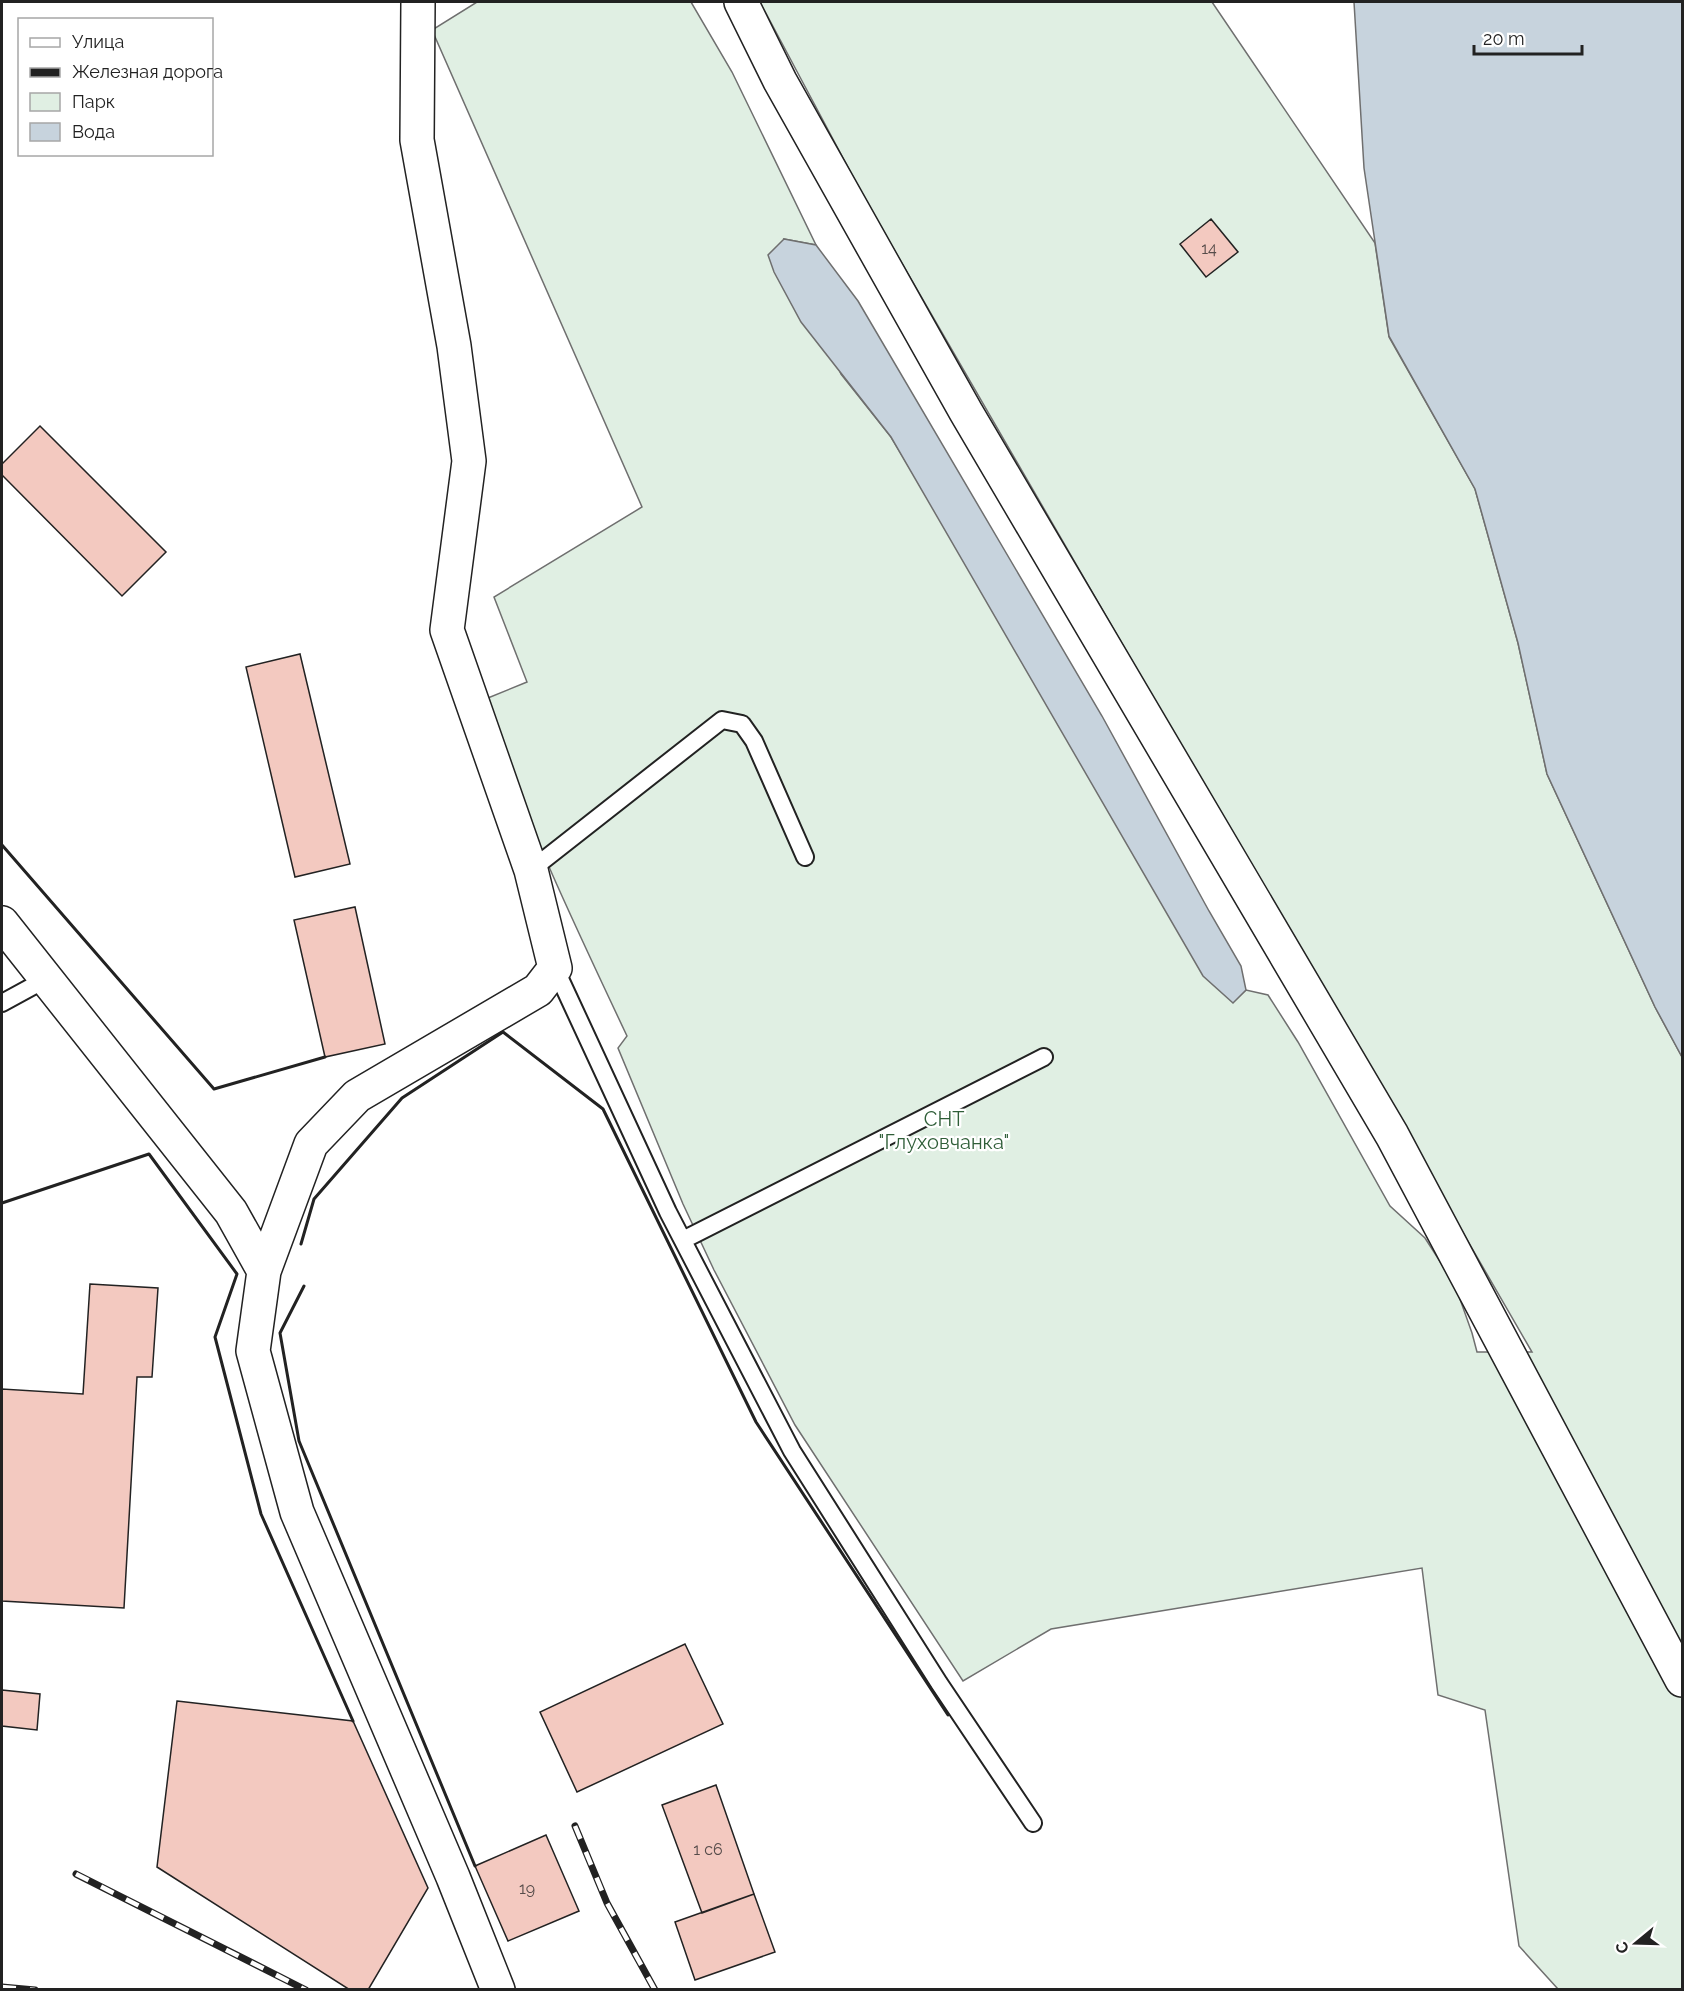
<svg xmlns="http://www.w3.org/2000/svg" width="1684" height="1991" viewBox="0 0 1684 1991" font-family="Raleway,sans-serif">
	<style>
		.green { fill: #e0efe3; stroke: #6f6f6f; stroke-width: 1.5 }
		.water { fill: #c7d3dd; stroke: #6f6f6f; stroke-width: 1.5 }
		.building { fill: #f3c9c0; stroke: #222; stroke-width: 1.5 }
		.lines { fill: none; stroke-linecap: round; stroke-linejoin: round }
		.service-casing { stroke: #222; stroke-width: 20 }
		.minor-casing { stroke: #222; stroke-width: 36 }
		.service { stroke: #fff; stroke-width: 16 }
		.minor { stroke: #fff; stroke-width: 33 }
		.rail-casing { stroke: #222; stroke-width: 7 }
		.rail { stroke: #fff; stroke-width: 4.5; stroke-dasharray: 14; stroke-linecap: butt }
		.wall { stroke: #222; stroke-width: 3 }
		.labels { text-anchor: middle; stroke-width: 4.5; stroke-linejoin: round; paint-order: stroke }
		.number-label { font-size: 16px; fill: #564c4a }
		.park-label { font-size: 20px; fill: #2f5e38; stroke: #fff }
	</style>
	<rect width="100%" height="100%" fill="#fff"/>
	<path class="green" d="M477 2H691L732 72 816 245 784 239 841 374 891 437 1233 1002 1246 990 1268 995 1298 1042 1390 1206 1425 1238 1455 1285 1472 1333 1477 1352H1532L867 203 760 2H1212L1375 243 1389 337 1475 489 1518 643 1547 774 1655 1007 1682 1057V1989H1558L1519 1946 1485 1710 1438 1695 1422 1568 1051 1629 963 1681 795 1425 714 1270 683 1204 618 1048 627 1036C575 926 523 816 483 700L527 682 494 597 642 507 432 30Z"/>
	<path class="water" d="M1354 2H1682V1057L1655 1007 1547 774 1518 643 1475 489 1389 336 1364 168Z
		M784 239 816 245 858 301 1102 716 1209 911 1241 966 1246 990 1233 1003 1203 976 891 437 801 322 774 272 768 255Z"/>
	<path class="building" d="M1211 219 1238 252 1206 277 1180 244Z
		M40 426 166 552 122 596 2 475V464Z
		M300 654 350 864 295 877 246 667Z
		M355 907 385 1044 325 1057 294 920Z
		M90 1284 158 1288 152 1377H137L124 1608 2 1601V1389L83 1394Z
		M685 1644 723 1724 577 1792 540 1712Z
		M2 1690 40 1694 37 1730 2 1726Z
		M177 1701 353 1721 428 1888 368 1990H350L157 1867Z
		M716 1785 754 1894 702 1913 662 1805Z
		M546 1835 579 1911 508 1941 475 1866Z
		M754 1894 775 1952 695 1980 675 1922Z"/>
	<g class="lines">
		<g class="service-casing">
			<path id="service" d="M531 870 722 720 742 724 754 741 805 857
				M555 968 668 1212 792 1451 939 1683 1033 1823
				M2 1003 46 979
				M683 1240 1044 1057"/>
		</g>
		<g class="minor-casing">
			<path id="minor" d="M741 2 780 81 966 412 1392 1135 1682 1680
				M2 923 231 1212 264 1271 253 1351 297 1512 453 1877 498 1990
				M264 1271 311 1144 357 1096 538 990 555 968 531 870 447 630 469 461 454 346 417 140 418 2"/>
		</g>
		<use href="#service" class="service"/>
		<use href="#minor" class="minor"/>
		<g class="rail-casing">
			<path id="rail" d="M575 1826 607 1903 655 1990
				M76 1874 306 1990
				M2 1987 35 1990"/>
		</g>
		<use href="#rail" class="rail"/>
		<path class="wall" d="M2 845 214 1089 325 1057
			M2 1203 149 1154 237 1274 215 1337 261 1514 353 1721
			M301 1244 314 1199 402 1098 503 1032 603 1109 756 1422 948 1715
			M304 1286 280 1333 299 1441 475 1866"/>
	</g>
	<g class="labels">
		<g class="number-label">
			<text x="1209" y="254">14</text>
			<text x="708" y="1855">1 с6</text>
			<text x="527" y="1894">19</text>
		</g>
		<g class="park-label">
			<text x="944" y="1126">СНТ<tspan x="944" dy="23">"Глуховчанка"</tspan></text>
		</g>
	</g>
	<rect width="1684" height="1991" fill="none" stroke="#222222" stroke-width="6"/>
	<rect x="18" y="18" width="195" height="138" fill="#ffffff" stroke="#a7a7a7" stroke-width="1.5"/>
	<rect x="30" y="38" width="30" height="9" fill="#ffffff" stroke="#a7a7a7" stroke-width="1.5"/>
	<text x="72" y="48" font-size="18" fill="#222222">Улица</text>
	<rect x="30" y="68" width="30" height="9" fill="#222222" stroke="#a7a7a7" stroke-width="1.5"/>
	<text x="72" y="78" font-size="18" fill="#222222">Железная дорога</text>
	<rect x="30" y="93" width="30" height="18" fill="#e0efe3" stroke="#a7a7a7" stroke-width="1.5"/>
	<text x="72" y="108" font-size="18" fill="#222222">Парк</text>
	<rect x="30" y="123" width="30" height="18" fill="#c7d3dd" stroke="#a7a7a7" stroke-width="1.5"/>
	<text x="72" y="138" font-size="18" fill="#222222">Вода</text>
	<g transform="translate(1636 1943) rotate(251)" stroke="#ffffff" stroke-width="4.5" paint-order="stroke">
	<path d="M0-4.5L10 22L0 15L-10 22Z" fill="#222222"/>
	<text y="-9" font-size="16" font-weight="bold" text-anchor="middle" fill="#222222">С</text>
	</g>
	<path d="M1474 45v9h108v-9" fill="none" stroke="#222222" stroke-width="3"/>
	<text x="1483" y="45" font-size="18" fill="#222222" stroke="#ffffff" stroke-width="4.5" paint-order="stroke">20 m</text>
</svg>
